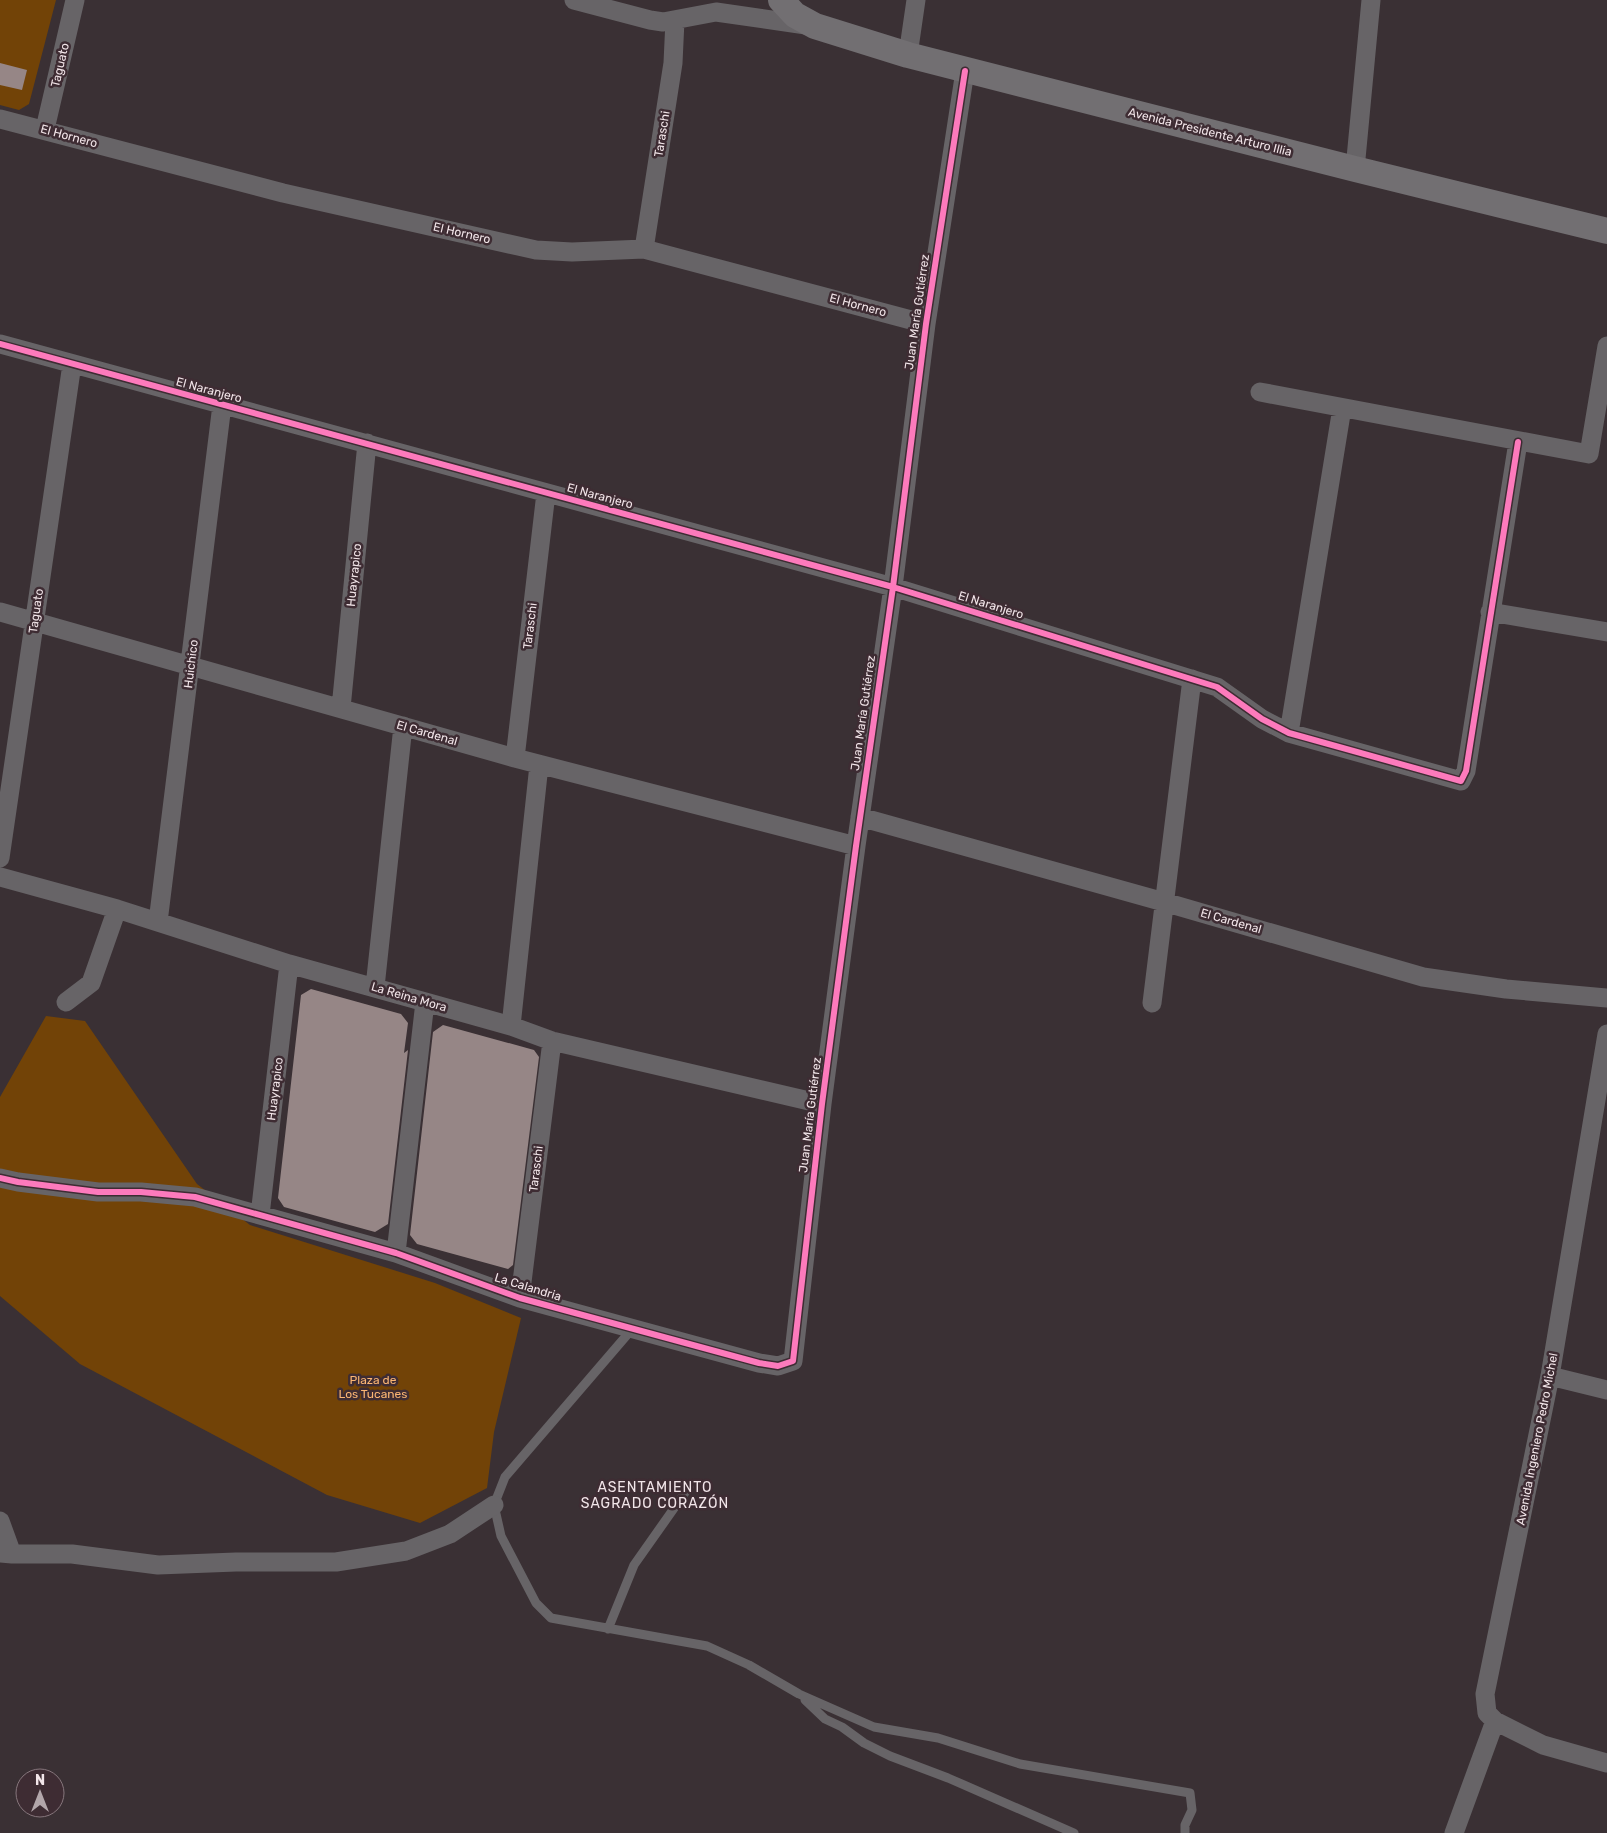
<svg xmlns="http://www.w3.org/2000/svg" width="1607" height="1833" viewBox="0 0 1607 1833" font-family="Rubik,sans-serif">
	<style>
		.green { fill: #724307 }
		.building { fill: #968686 }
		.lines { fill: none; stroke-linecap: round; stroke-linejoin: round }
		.lane { stroke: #676467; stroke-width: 9 }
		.street { stroke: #676467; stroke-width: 19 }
		.secondary { stroke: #726f72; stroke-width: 26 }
		.cycleway-casing { stroke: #3e2c33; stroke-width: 9 }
		.cycleway { stroke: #fd7abc; stroke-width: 6 }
		.labels { text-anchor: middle; stroke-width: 5; stroke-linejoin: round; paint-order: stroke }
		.street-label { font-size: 12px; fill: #f2e5e9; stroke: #3e2c33 }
		.park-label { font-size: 12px; fill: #fcb673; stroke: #3e2c33 }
		.neighbourhood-label { font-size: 14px; letter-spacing: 1px; fill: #f2e5e9; stroke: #3e2c33 }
	</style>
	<rect width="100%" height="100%" fill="#3a3034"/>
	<path class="green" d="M0 0H56L29 104 19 110 0 105Z
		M46 1016 85 1021 197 1184 250 1225 435 1283 521 1318 494 1432 487 1488 420 1523 327 1495 80 1364 0 1296V1097Z"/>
	<path class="building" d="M0 63 27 70 22 90 0 85Z
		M311 989 401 1014 408 1023 404 1053 408 1050 388 1224 375 1232 284 1207 278 1198 301 995Z
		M443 1025 534 1050 539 1057 513 1265 508 1269 417 1244 410 1235 433 1032Z"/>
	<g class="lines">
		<path class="lane" d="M633 1328 505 1477 494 1505 501 1536 536 1603 551 1618 707 1646 749 1665 799 1694 874 1727 938 1738 1020 1764 1190 1793 1192 1810 1185 1825V1833
			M608 1629 634 1565 689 1487
			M805 1700 825 1719 842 1727 864 1743 890 1756 948 1778 1074 1833"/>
		<path class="street" d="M574 0 650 20 663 22 716 12 806 25
			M908 55 916 0
			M0 119 283 193 536 250 572 252 644 249 926 324
			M45 129 75 0
			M1355 169 1371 0
			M644 249 673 63 675 20
			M0 344 893 587 1217 687 1262 719 1289 733 1461 781 1466 771 1518 442
			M1260 392 1589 454 1607 346
			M0 612 515 758 856 846
			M1490 612 1607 632
			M341 708 367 443
			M1289 733 1342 408
			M515 758 546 493
			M860 817 1164 902 1423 977 1506 989 1607 998
			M0 858 72 364
			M0 877 117 909 289 964 511 1026 552 1041 822 1104
			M158 922 222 405
			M375 987 403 726
			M66 1002 91 983 117 909
			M1152 1003 1192 679
			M511 1026 539 765
			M1607 1034 1550 1376 1485 1694 1487 1713 1495 1721 1543 1745 1607 1763
			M0 1178 18 1182 98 1192H141L195 1197 396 1253 520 1298 759 1363 778 1366 793 1361 822 1104 856 846 893 587 926 324 965 71
			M260 1215 289 964
			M396 1253 425 1002
			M520 1298 552 1041
			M1550 1376 1607 1390
			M0 1521 12 1554
			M0 1553 12 1554H72L158 1565 236 1562H336L406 1551 450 1534 494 1505
			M1454 1833 1495 1721"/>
		<path class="secondary" d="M781 0 795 15 815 26 908 55 1355 169 1607 231"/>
		<g class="cycleway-casing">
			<path id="cycleway" d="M0 344 893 587 1217 687 1262 719 1289 733 1461 781 1466 771 1518 442
				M0 1178 18 1182 98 1192H141L195 1197 396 1253 520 1298 759 1363 778 1366 793 1361 822 1104 856 846 893 587 926 324 965 71"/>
		</g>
		<use href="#cycleway" class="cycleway"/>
	</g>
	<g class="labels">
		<g class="street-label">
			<text transform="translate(60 65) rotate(-77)" y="4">Taguato</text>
			<text transform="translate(1210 132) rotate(14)" y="4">Avenida Presidente Arturo Illia</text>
			<text transform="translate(662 134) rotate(-81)" y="4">Taraschi</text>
			<text transform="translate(69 136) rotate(15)" y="4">El Hornero</text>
			<text transform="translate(462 233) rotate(13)" y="4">El Hornero</text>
			<text transform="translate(858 305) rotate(15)" y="4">El Hornero</text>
			<text transform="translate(917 312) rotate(-82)" y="4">Juan María Gutiérrez</text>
			<text transform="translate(209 390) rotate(15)" y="4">El Naranjero</text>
			<text transform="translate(600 496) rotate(15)" y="4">El Naranjero</text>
			<text transform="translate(354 575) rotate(-84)" y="4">Huayrapico</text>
			<text transform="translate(991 605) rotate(17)" y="4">El Naranjero</text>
			<text transform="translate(36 611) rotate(-82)" y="4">Taguato</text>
			<text transform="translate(530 626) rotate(-83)" y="4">Taraschi</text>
			<text transform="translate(191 664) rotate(-83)" y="4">Huichico</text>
			<text transform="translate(863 713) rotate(-82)" y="4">Juan María Gutiérrez</text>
			<text transform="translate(427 733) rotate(16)" y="4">El Cardenal</text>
			<text transform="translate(1231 921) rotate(16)" y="4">El Cardenal</text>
			<text transform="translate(409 997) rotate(16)" y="4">La Reina Mora</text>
			<text transform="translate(275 1089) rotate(-83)" y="4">Huayrapico</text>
			<text transform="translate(810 1115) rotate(-83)" y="4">Juan María Gutiérrez</text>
			<text transform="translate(536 1169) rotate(-83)" y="4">Taraschi</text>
			<text transform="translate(528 1287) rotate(17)" y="4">La Calandria</text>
			<text transform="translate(1537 1439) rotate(-79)" y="4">Avenida Ingeniero Pedro Michel</text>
		</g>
		<g class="park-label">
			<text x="373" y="1384">Plaza de<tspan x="373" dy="14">Los Tucanes</tspan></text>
		</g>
		<g class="neighbourhood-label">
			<text x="655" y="1492">ASENTAMIENTO<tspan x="655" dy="16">SAGRADO CORAZÓN</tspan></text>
		</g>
	</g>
	<g transform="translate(40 1793)"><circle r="24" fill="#3e2c33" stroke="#86767c"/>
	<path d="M0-4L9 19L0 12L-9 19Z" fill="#b2a6aa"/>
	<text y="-8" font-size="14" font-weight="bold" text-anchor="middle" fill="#f2e5e9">N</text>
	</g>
</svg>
